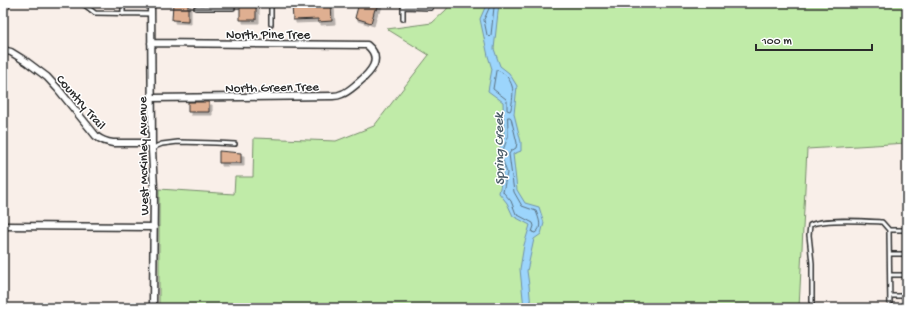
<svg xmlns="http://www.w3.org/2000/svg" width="910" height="311" viewBox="0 0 910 311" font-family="'Gochi Hand',sans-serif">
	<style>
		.green { fill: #c0eba8; stroke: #768b6a }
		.water { fill: #9cd5fc; stroke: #6f91a8 }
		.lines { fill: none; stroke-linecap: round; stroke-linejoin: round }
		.shore { stroke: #586f7f; stroke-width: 1 }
		.building { fill: #dfaf91; stroke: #2b2b2b; filter: url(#shadow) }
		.service-casing { stroke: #2b2b2b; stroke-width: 6 }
		.minor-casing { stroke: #2b2b2b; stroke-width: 9 }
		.service { stroke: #fff; stroke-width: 3 }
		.minor { stroke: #fff; stroke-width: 6 }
		.labels { text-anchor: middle; stroke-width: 3; stroke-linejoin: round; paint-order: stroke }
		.street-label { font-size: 13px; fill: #2b2b2b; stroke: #fff }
		.water-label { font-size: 14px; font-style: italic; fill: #4d5e6a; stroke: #fff }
	</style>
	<defs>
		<filter id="shadow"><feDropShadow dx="3" dy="3" stdDeviation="0" flood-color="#0004"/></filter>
	</defs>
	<rect width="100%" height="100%" fill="#f9efe9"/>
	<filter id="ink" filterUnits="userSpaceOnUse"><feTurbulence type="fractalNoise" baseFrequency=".025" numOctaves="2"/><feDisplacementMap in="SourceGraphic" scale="8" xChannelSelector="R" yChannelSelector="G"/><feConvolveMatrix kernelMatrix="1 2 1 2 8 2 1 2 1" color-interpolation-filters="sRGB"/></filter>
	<g filter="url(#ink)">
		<path class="green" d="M451 3H907V143L807 149 799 308H159V189L234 194 235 177H253L254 138 336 141 374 126 429 55 387 29 432 23 446 10Z"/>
		<path class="water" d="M487 3H499L494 49 500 66 509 73 517 86 514 114 521 142V151L513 154 517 190 525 203 539 207 544 223 541 234 534 239 527 271 529 285 531 308H524L520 269 524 245 530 225 513 216 507 203 499 193 503 173 497 155 504 136 503 102 488 91 492 69 488 56 480 19Z"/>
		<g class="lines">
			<path class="shore" d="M491 5 493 6 494 7 491 35 489 37 487 35 484 20Z
				M497 70C504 72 510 79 512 86 514 92 512 103 511 109L510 111 507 110V101L506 99 493 89 496 71Z
				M508 117H510L511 118 517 143 516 148 511 151 509 154 514 192 522 206 536 211C539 219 543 228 535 233L532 232 534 226 533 223 516 214 511 201 503 192 507 173 501 155 508 137Z"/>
		</g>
		<path class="building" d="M173 3H188V21L172 20Z
			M240 3H256V20H240Z
			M317 3H320L321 5 331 4 332 21 318 22V19L293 20 292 5Z
			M359 3H379L377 10 375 9 371 23 355 18Z
			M188 102H209V112H188Z
			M219 151 241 153V163H219Z"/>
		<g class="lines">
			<g class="service-casing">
				<path id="service" d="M82 3 95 13 151 14
					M271 3V24
					M403 3V7L431 8
					M196 8H233
					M3 14 7 6V3
					M123 14V3
					M403 19V7
					M152 150 157 146 162 144 178 142 216 143 235 144
					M890 254H907
					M890 275H907
					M890 296H907
					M812 308V263L809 235 810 225C825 218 865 221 882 222L889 230
					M890 308 889 230H907"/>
			</g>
			<g class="minor-casing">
				<path id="minor" d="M151 3 152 150 154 188 153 308
					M151 43 367 45C384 59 370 73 358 83 353 87 348 92 342 94 340 95 336 96 333 96L152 98
					M3 50 11 52 27 62 47 77 58 89 96 136C101 140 106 142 113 143H152
					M3 226 154 227"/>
			</g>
			<use href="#service" class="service"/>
			<use href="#minor" class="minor"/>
		</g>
	</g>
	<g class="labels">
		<g class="street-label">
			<text x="268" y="38">North Pine Tree</text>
			<text transform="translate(272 86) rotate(-1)" y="5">North Green Tree</text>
			<text transform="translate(82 101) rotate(49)" y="5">Country Trail</text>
			<text transform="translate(142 156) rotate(-91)" y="5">West McKinley Avenue</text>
		</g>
		<g class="water-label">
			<text transform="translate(498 149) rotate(-91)" y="5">Spring Creek</text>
		</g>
	</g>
	<rect width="910" height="311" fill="none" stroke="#fff" stroke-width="16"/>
	<rect x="8" y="8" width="894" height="295" fill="none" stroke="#2b2b2b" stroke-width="1.5" filter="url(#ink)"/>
	<path d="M756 44v6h116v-6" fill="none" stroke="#2b2b2b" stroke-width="2"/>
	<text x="762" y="44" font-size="12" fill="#2b2b2b" stroke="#ffffff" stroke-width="3" paint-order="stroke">100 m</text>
</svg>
